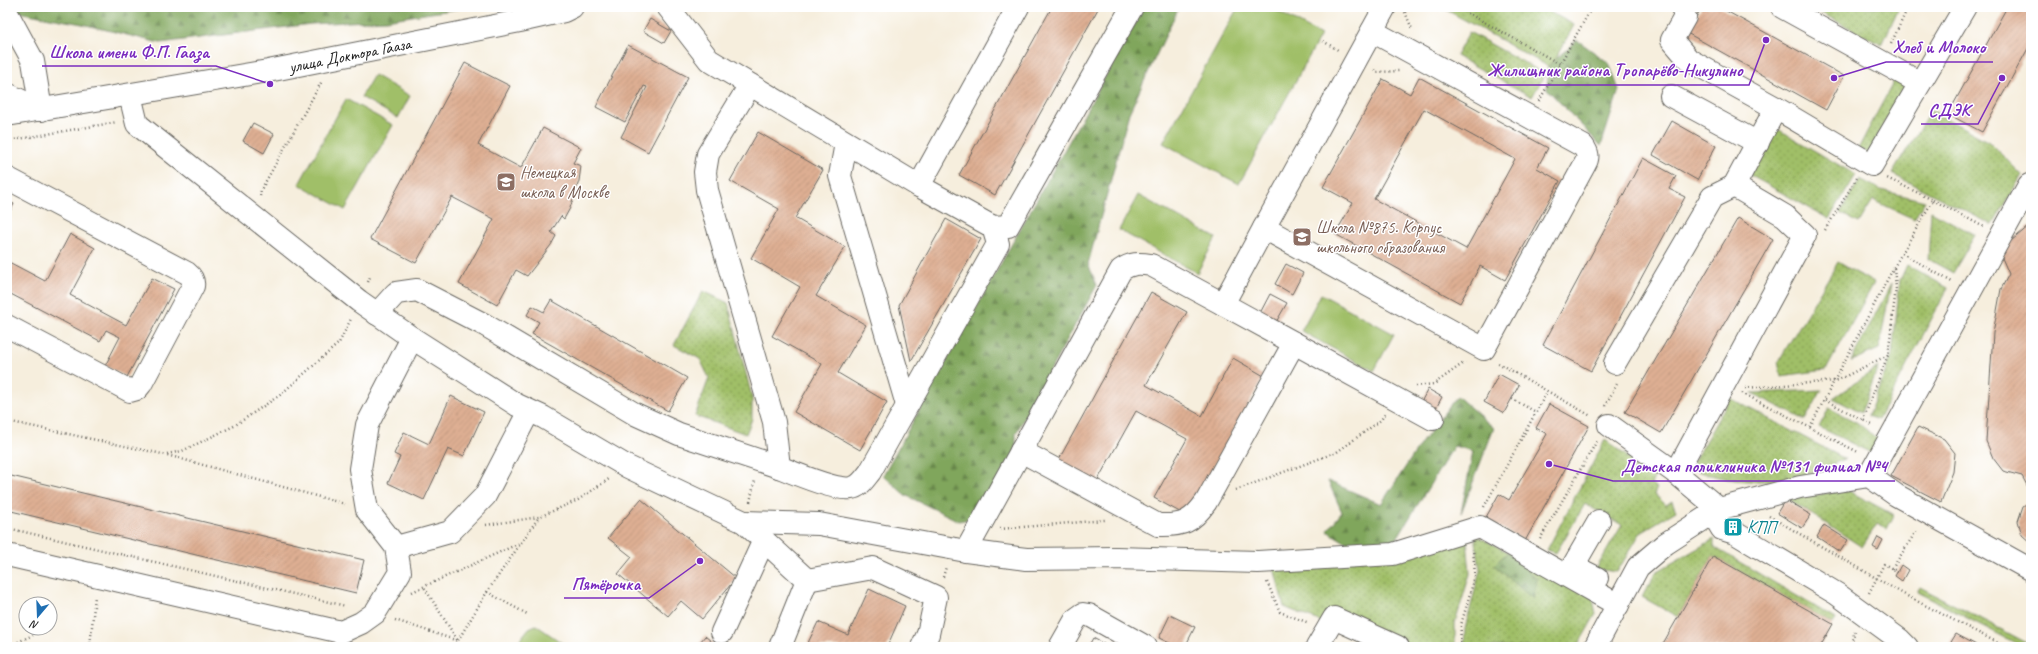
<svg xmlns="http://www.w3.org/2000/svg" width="2038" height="654" viewBox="0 0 2038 654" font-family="Caveat,sans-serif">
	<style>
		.green { fill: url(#green-dots); stroke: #5e6e42 }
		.forest { fill: url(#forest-firs); stroke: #4e613c }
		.pitch { fill: #a0bf67; stroke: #5e6e42 }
		.building { fill: url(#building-hatch); fill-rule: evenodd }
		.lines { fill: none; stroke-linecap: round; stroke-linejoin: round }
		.minor-casing { stroke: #686660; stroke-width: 24 }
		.path { stroke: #686660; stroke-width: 2.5; stroke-dasharray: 1 3; stroke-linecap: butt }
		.minor { stroke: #fff; stroke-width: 22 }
		.labels { text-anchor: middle; stroke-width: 3; stroke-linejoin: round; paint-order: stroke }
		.street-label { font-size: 17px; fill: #1c1c1c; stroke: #fff }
		.education-label { font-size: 17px; fill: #785e54; stroke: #fff; text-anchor: start }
		.culture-label { font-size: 17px; fill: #0d838f; stroke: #fff; text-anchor: start }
		.leader { fill: none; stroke: #7b2cbf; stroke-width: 1.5 }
		.callout-dot { fill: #7b2cbf; stroke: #fff; stroke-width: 1.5 }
		.callout-label { font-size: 18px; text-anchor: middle; font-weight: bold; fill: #7b2cbf; stroke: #fff; stroke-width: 3; stroke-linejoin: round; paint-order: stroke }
	</style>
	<defs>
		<pattern id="green-dots" width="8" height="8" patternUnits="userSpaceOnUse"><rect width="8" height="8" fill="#a0bf67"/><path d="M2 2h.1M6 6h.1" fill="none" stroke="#829a54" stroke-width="1.8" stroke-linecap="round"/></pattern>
		<pattern id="forest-firs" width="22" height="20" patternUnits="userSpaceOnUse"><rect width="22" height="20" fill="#80a65c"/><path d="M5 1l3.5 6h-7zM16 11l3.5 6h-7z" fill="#68864b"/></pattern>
		<pattern id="building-hatch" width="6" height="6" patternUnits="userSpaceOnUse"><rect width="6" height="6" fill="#deaf93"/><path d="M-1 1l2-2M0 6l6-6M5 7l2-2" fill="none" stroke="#be967e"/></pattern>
	</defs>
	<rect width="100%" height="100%" fill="#fff"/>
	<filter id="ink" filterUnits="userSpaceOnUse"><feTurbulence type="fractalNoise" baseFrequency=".025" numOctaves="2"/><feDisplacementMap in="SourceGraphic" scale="8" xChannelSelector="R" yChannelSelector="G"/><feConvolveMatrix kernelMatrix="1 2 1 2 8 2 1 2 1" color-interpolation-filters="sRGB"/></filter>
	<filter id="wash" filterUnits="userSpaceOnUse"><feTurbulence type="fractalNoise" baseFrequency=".012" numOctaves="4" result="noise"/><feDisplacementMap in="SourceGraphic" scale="16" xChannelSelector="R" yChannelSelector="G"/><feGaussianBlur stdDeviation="0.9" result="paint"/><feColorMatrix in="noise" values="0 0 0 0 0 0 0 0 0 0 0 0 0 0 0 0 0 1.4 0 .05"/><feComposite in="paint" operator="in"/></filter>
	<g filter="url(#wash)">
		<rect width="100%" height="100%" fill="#f6eedd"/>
		<path class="green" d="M1441 7H1541L1574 25 1551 68Z
			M1810 7H1899L1882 45Z
			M1469 32 1545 74 1532 97 1456 56Z
			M1895 79 1904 86 1869 153 1858 149Z
			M1931 110 1989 142 2022 175 1993 225 1892 174Z
			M1776 128 1856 175 1829 219 1748 174Z
			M1860 179 1881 190 1925 201 1914 219 1873 200 1859 223 1840 213Z
			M1931 211 1975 235 1953 273 1928 259Z
			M1838 262 1874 283 1826 370 1781 376 1778 362Z
			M1907 265 1948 288 1878 420 1868 416 1892 355 1900 280Z
			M1891 284 1879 349 1851 361Z
			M703 291 728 303 752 397V419L746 434 695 416 709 378 700 359 674 345Z
			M1878 367 1861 413 1833 398Z
			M1822 390 1805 420 1752 393Z
			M1730 398 1845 459C1829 465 1812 474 1796 477 1758 484 1727 483 1690 468Z
			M1829 408 1858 423 1880 441 1871 453 1819 427Z
			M1605 440 1628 457 1657 471 1651 485 1657 488 1654 494 1666 505 1672 501 1676 511 1641 532 1617 572 1596 569 1622 525 1585 504 1556 553 1547 550Z
			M1847 490 1894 515 1887 529 1877 524 1862 547 1788 499Z
			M1475 535 1592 595 1596 614 1577 647H1464L1465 629 1480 570Z
			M1467 539 1470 574 1455 623V647H1412L1333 610 1324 623 1284 607 1273 564Z
			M1714 539V547L1836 619 1833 624 1713 556 1678 617 1642 597 1656 572Z
			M1920 587 2031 645V647H2023L1917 592Z"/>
		<path class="forest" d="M7 7H470L386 20 311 24 160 43 82 24 7 10Z
			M1144 7H1179L1129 113 1088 264 1097 285 1016 433V480L992 515 959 521 905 495 883 475Z
			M1577 40 1609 63 1619 90 1601 146 1547 89 1548 66Z
			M1457 396 1494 428 1461 513 1473 451 1454 446 1394 543 1353 547 1327 531 1342 512 1328 481 1381 504 1422 442Z
			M1507 553 1537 579 1533 599 1494 565Z"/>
		<path class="pitch" d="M1238 7H1270L1321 35 1239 184 1163 143Z
			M374 75 410 96 398 118 361 97Z
			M346 99 393 125 345 210 299 184Z
			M1138 195 1216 238 1197 273 1119 230Z
			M1321 294 1394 334 1374 371 1301 331Z
			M536 625 568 647H514L529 628Z"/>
		<g id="blocks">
			<path class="building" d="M1052 7H1099L995 195 959 175Z
				M1702 7H1719L1844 76 1826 110 1687 33Z
				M2007 7H2031V43L1982 132 1948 114Z
				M650 19 671 31 664 43 643 31Z
				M628 45 688 77 648 152 621 137 647 87 644 86 625 122 596 107Z
				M465 63 510 86 478 145 521 168 543 128 581 148 573 163 581 166 579 181 570 208 564 219 561 216 551 232 556 236 551 245 527 276 516 270 497 305 459 284 494 219 452 197 416 263 370 239Z
				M1419 77 1548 148 1537 168 1560 181 1505 280 1480 266 1460 303 1335 234 1353 203 1323 187 1383 79 1410 94ZM1424 109 1515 159 1466 249 1374 199Z
				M1672 121 1716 146 1697 180 1653 155Z
				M253 123 274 134 264 153 243 141Z
				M758 132 823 170 795 218 845 247 816 296 866 325 838 373 887 402 860 450 794 412 822 364 772 336 800 287 751 258 779 209 730 181Z
				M1643 158 1676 176 1669 189 1685 197 1591 371 1543 345Z
				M7 201 14 204 7 217Z
				M1738 218 1773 239 1661 433 1625 412Z
				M946 219 981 239 911 361 899 305Z
				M2029 226H2031V493L2022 476 2003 471 1993 458 1986 441 1993 333 2001 289 2009 274 1999 251Z
				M70 234 95 248 70 295 126 325 152 278 174 289 127 377 105 366 120 337 106 330 100 341 7 292V261L45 281Z
				M1286 264 1303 273 1292 294 1275 284Z
				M1151 292 1187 312 1146 385 1202 416 1233 358 1264 376 1187 516 1154 498 1187 439 1136 411 1096 483 1058 461Z
				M1270 294 1287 303 1275 324 1259 315Z
				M551 300 687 378 668 411 532 334 539 322 527 315 532 306 544 312Z
				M1499 374 1519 385 1504 413 1484 402Z
				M1428 389 1442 397 1435 410 1421 402Z
				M451 396 484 412 464 456 448 449 424 500 388 483 400 457 394 454 404 432 429 444Z
				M1549 404 1589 426 1525 541 1485 519 1499 494 1509 500 1547 434 1536 428Z
				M1918 427 1944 439 1955 453 1953 472 1941 502 1891 476Z
				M7 475 364 560 356 593 7 510Z
				M641 499 736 578 702 619 681 601 668 616 618 574 632 557 608 538Z
				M1785 500 1811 515 1802 528 1777 513Z
				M2031 501V543L2022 535 2018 521 2023 506Z
				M1824 525 1848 540 1840 552 1817 537Z
				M1878 537 1883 540 1878 550 1873 547Z
				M1713 556 1833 624 1820 647H1661Z
				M1901 565 1908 570 1902 581 1895 576Z
				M869 589 905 606 887 647H806L818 622 848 635Z
				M1170 615 1195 627 1185 647H1178L1159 638Z
				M1956 634 1976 645 1975 647H1948Z
				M705 636 718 647H696Z
				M1093 638 1110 647H1088Z"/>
		</g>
	</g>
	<g filter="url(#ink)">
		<use href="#blocks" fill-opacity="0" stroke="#686660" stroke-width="1"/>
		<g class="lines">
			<g class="minor-casing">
				<g id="minor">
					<path d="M668 7 709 60 919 186 993 227 1008 226 1132 7"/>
					<path d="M1682 7 1685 17 1672 40 1689 60 1776 108 1872 165 1965 7"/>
					<path d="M1782 7 1920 83"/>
					<path d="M7 13 33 61 41 110"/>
					<path d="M750 85 708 154 705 172 707 190 774 422 779 467C794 473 836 491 851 488 860 487 865 478 870 472L998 244 993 227"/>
					<path d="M7 94 41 110"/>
					<path d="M130 95 137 124 359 301 412 338 517 405 543 417 628 467 744 522 807 580 873 568 936 597 928 634 922 647"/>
					<path d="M1671 96 1758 143"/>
					<path id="s1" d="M7 115 268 71 520 21 564 11 572 7"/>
					<path d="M846 143 840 176 907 405"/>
					<path d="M7 178 187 273C192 277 194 280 193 286L141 384 137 389 130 391 7 326"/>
					<path d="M919 186 1018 7"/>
					<path d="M1264 228 1385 7"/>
					<path d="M1223 304 1433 419"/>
					<path d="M377 314 396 293 417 290 485 325 635 414 679 434 779 467"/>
					<path d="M1615 363 1712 197 1734 186 1776 108"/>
					<path d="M1609 425 1676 473 1719 509"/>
					<path d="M1021 451 1158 525C1183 526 1192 522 1206 502L1294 343"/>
					<path d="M1676 473 1805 235 1785 216 1734 186"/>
					<path d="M1869 476 2029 185 2031 186"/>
					<path d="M1713 514 1722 529 1735 533 1837 594 1900 640 1907 647"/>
					<path d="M744 522 819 524 966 551 1026 559 1116 558 1258 562 1393 554 1480 527 1618 605"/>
					<path d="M396 547 450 532 485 496 529 411"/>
					<path d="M966 551 1121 270C1131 263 1139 263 1151 265L1223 304 1264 228 1484 349 1585 164C1589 157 1588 153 1583 146L1372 31"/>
					<path d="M7 555 341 632 361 623 375 613 400 572 396 547 367 510 360 469 367 425 412 338"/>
					<path d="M1597 578 1573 566 1599 521"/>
					<path d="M722 632 764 540"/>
					<path d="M780 647 807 580"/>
					<path d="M1060 647 1076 619 1083 614 1089 615 1146 647"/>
					<path d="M1317 647 1334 618 1398 647"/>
					<path d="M1595 647 1638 567 1665 544 1719 509 1800 487 1869 476 1896 495 2031 570"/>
				</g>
			</g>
			<path class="path" d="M1457 7 1560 64 1592 7
				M1405 12 1412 29
				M1323 41 1338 50
				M1891 44 1908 7
				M1374 70 1377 72 1400 71
				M1539 101 1560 64
				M7 141 117 122
				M260 196 261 190 322 81
				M1933 200 1984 227
				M1825 230 1857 178
				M1902 253 1952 282
				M368 282 370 277
				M1498 363 1591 416
				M1416 386 1434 384 1465 362
				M1745 388 1836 381 1888 355
				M1742 393 1858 452
				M1512 399 1536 412
				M1825 400 1874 426
				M1605 406 1617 384
				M1863 420 1888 355 1896 288 1894 268
				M7 421 167 455 345 504
				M1810 427 1894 267 1933 200 1887 178
				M167 454 182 451 234 426 280 395 339 343 351 319
				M1236 490 1337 452 1381 420 1385 414
				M750 502 755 480
				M1484 507 1547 392
				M1769 516 1907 596 2006 647
				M486 525 539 517 578 500 609 479
				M7 528 346 606
				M1000 529 1105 520
				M1540 539 1597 441
				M1892 569 1917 530
				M943 577 946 567
				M1267 582 1280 612 1309 623
				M412 592 520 543
				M487 592 527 614
				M1869 593 1884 564 1898 572
				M395 620 458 641 424 587
				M7 647 33 635
				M90 647 95 596
				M454 647 487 592 539 517
				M1460 647 1461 625 1475 576 1473 549
				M1850 647 1855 631"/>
			<use href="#minor" class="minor"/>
		</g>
	</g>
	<defs>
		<g id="school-square" transform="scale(1)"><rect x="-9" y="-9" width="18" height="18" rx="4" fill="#8d6e63" stroke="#fff"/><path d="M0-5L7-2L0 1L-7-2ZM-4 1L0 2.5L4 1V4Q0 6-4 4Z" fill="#fff"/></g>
		<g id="building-square" transform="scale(1)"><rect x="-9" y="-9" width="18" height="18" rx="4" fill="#0f9aa8" stroke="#fff"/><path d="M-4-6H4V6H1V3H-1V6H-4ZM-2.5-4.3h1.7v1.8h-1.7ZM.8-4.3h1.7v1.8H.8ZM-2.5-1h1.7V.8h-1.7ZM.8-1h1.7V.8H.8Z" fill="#fff"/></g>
	</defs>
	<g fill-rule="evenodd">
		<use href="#school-square" x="506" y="182"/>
		<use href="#school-square" x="1302" y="237"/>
		<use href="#building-square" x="1733" y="527"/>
	</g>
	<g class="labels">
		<g class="street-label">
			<text dy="6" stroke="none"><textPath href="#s1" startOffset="348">улица Доктора Гааза</textPath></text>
		</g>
		<g class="education-label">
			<text x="520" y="178">Немецкая<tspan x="520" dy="20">школа в Москве</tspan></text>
			<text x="1316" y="233">Школа №875. Корпус<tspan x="1316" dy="20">школьного образования</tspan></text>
		</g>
		<g class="culture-label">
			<text x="1747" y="533">КПП</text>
		</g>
	</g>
	<path class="leader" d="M1834 78L1886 62H1993M270 84L216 66H42M1766 40L1749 85H1480M2002 78L1978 124H1921M1549 464L1613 481H1895M700 561L649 598H564"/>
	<g class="callout-dot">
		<circle cx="1834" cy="78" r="4"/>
		<circle cx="270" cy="84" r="4"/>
		<circle cx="1766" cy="40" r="4"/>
		<circle cx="2002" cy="78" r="4"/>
		<circle cx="1549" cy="464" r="4"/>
		<circle cx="700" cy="561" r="4"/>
	</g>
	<g class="callout-label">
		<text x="1939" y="53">Хлеб и Молоко</text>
		<text x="129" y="58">Школа имени Ф.П. Гааза</text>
		<text x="1615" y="76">Жилищник района Тропарёво-Никулино</text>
		<text x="1949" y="116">СДЭК</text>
		<text x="1754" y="472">Детская поликлиника №131 филиал №4</text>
		<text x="606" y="590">Пятёрочка</text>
	</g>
	<rect width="2038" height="654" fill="none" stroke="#fff" stroke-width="24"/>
	<g transform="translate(38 616) rotate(199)"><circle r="19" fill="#ffffff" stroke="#a4a4a4"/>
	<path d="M0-3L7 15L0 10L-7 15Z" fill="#1f6fb2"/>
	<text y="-6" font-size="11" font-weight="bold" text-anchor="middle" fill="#1c1c1c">N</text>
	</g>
</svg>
